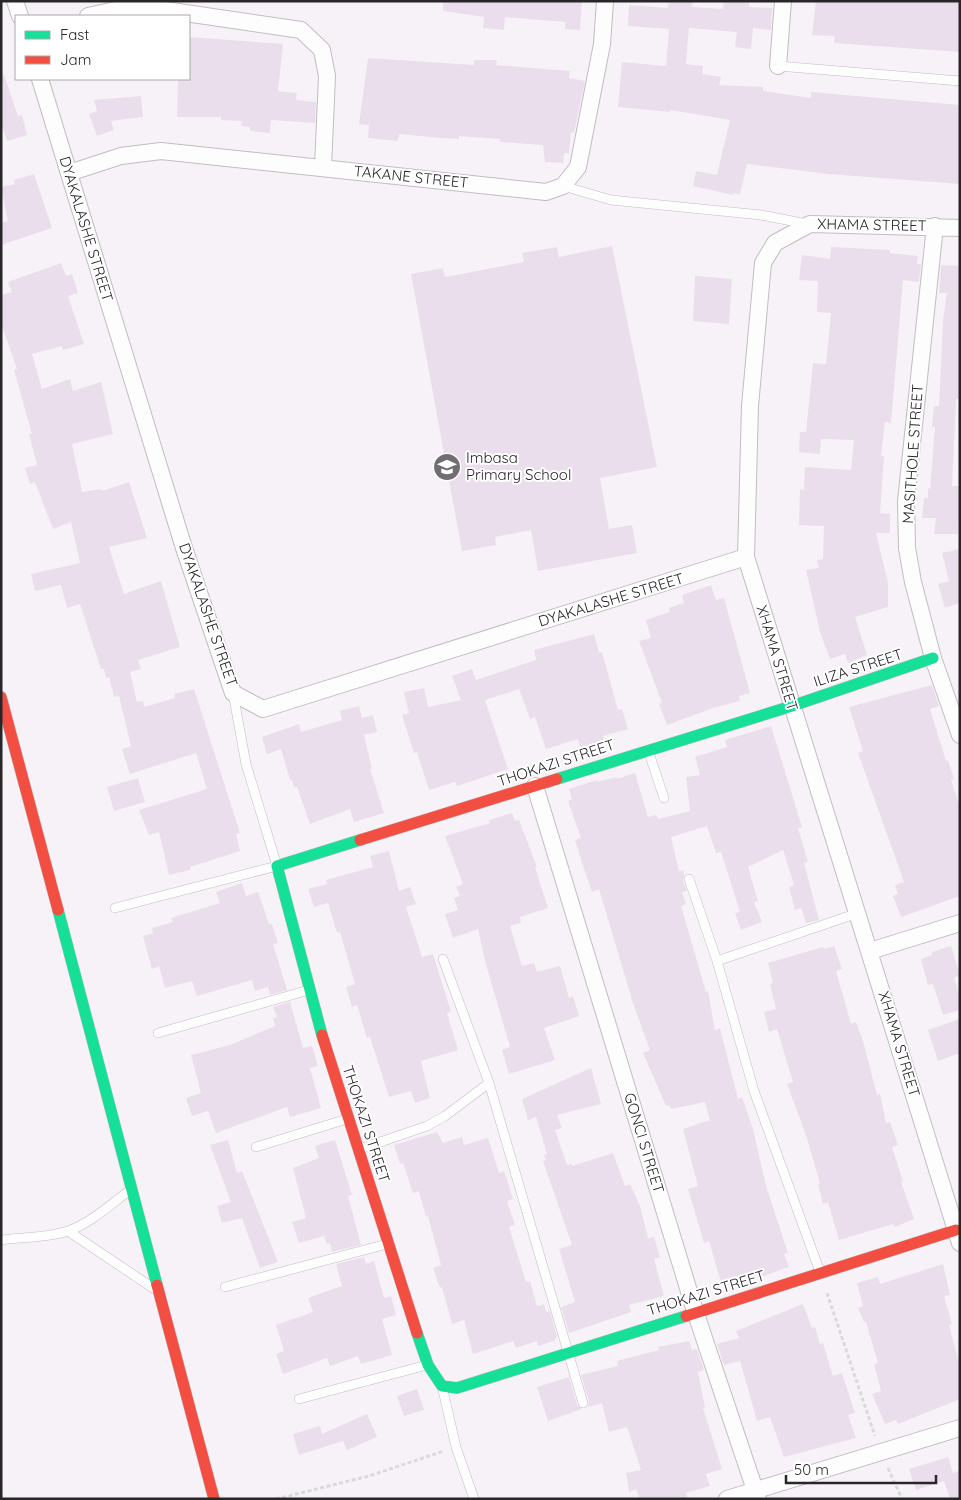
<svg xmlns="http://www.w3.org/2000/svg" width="961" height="1500" viewBox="0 0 961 1500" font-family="Quicksand,sans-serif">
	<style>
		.building { fill: #ebdeec }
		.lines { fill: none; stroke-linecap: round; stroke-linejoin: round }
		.lane-casing { stroke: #c1bdc1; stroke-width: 10 }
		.street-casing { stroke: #c1bdc1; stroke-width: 18 }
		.fast-casing { stroke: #c1bdc1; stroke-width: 12 }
		.jam-casing { stroke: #c1bdc1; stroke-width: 12 }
		.path { stroke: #dbdadb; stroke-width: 3; stroke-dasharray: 4 2.5; stroke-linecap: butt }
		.lane { stroke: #fefdfe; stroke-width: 9 }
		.street { stroke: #fefdfe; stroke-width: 16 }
		.fast { stroke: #16e098; stroke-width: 11 }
		.jam { stroke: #f24e42; stroke-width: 11 }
		.labels { text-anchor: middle; stroke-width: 4; stroke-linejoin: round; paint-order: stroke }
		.street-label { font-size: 15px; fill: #29262a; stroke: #fff }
		.poi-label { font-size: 15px; fill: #29262a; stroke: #fff; text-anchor: start }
	</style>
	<rect width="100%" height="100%" fill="#f7f2f7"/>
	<path class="building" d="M443 1H582L580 30 565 29 566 22 505 17 504 30 483 28 484 17 443 11Z
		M669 1H693L692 7 723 9 724 1H737L749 3V7L772 8 771 30 753 28 751 49 735 47 737 32 689 28 686 64 703 66 702 74 721 77 719 85 763 87V91L811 98V92L960 105V184L828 174 747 164 740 194 733 193V195L693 186 696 171 717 175 730 120 670 110V112L618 107 622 62 666 66 669 29 628 26 629 5 668 8Z
		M816 1H960V52L834 43 835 36 812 35Z
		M189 37 283 44 278 91 297 93 296 100 316 102 315 123 271 120 270 133 250 131V127L241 126 242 121 221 120V117H177L178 80H189Z
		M368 58 474 65V60H497L496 65 570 71 569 78 585 81 574 133 571 132 569 153H564L563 163 545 162 543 145 500 142V139L459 136V139L441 138 399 134 398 141 368 138 369 125 359 124Z
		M4 75 18 116 22 115 27 135 7 141 1 122V76Z
		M141 96 143 117 111 121 114 130 97 136 89 114 97 111 94 100Z
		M34 174 52 228 1 245V223L8 221 1 187 15 184 14 180Z
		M612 246 657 467 600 478 609 529 632 525 637 553 538 571 531 530 495 537 496 545 462 551 411 274 443 268 445 277 524 262 522 253 557 247 559 257Z
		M831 247 890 250V253L918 256 917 264H921L919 282 903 280 891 423 885 422 881 456H884L880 513 890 514V533H876L888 583V607L855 617 867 655 848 663 845 654 830 659 820 632 806 570 819 568 817 560 823 559 824 526 799 525 800 489 804 490 805 467 851 470 854 440 821 439 820 454 799 452 800 432H806L813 363 826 364 831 313 817 312 818 281 799 280 802 255 830 259Z
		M61 263 66 276 72 274 78 293 68 296 84 344 63 350 62 346 32 354 42 389 70 379 73 391 101 382 113 434 72 444 82 492 101 489 102 491 129 482 147 538 109 547 124 594 161 581 180 647 138 660 141 669 130 672 137 702 143 701 144 707 175 698 174 694 194 689 240 833 236 834 240 851 190 867V870L169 875 159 832 149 835 139 810 207 789 196 753 130 774 122 749 131 746 119 696 114 697 109 677 106 678 104 669H101L80 604 67 608 61 585 35 591 31 574 80 563 71 522 53 529 35 482 30 484 25 468 37 465 29 434H32L14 370 17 369 1 323V295L12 292 8 282Z
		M941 265 960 266V399H956L952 486H960L958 534H934L936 518H922L924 498H928V488L930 489 935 427H932L934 406H939L943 320 947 293H939Z
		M695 276 732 279 729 324 693 321Z
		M960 549V603L945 608 938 584 949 581 942 553Z
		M711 585 716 600 724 598 750 693 739 696 740 701 713 708 667 725 659 704 662 703 639 641 651 638 646 620 670 612 669 608 684 603 682 595Z
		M594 634 599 653 602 652 618 710 622 709 628 729 603 736 604 740 580 748 578 739 546 749 535 717 530 719 519 689 485 700 508 769 457 786 455 782 429 790 417 752 414 753 402 715 409 713 404 692 424 688 428 707 461 700 452 676 472 669 476 680 536 660 534 650Z
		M932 685 939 706 930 709 946 761 948 760 954 779 951 780 960 807V896L901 917 893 896 898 894 895 885 904 882 858 753 863 751 849 707Z
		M359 706 362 718 373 715 377 732 364 735 372 769H370L384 813 354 822 350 809 310 824 297 787H294L292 780H290L281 749 267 754 262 737 299 724 301 732 342 720 340 711Z
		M771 726 802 827 798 828 808 862 804 863 819 920 806 923 801 908 795 910 789 887 794 885 783 850 748 867 758 901 754 902 762 922 741 930 735 913 740 912 721 852 716 853 707 826 671 837 679 871 683 870 684 875 683 881 687 891 682 892 686 904 681 906 706 992 708 991 715 1030 720 1028 738 1099 742 1097 753 1129 766 1186 788 1253 784 1254 789 1267 758 1278 756 1272 721 1282 709 1241 704 1243 688 1189 698 1186 683 1129 710 1120 705 1102 671 1109 669 1105 666 1106 643 1053 650 1050 633 1003 599 889 592 892 582 863 575 840 581 838 568 801 572 799 569 789 597 780V782L617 777V779L635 773 648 817 656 815 658 819 690 811 686 777 700 775 695 757 727 747 725 740Z
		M138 778 145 802 114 811 107 787Z
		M512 813 515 821 519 820 537 867H535L548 908 520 917 521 923 510 926 522 966 534 963 537 972 560 966 569 998 573 996 579 1016 544 1028 555 1060 509 1074 502 1050 510 1047 485 961 478 929 453 938 445 914 458 910 454 898 460 896 456 887 463 884 445 836 490 823 489 820Z
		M389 851 399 891 410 887 416 904 406 907 422 957 433 954 451 1012 447 1013 458 1050 421 1061 430 1098 415 1103 411 1091 389 1097 370 1037 367 1038 357 1005 352 1007 346 987 355 984 340 932 337 933 328 903 314 907 308 889 327 884 326 880 373 867 370 856Z
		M242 883 246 896 258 892 269 924H272L278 943 273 944 287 990 270 995 268 987 255 991 252 980 197 996 192 981 165 988 159 966 152 969 143 936 153 933 152 928 173 922 171 918 220 903 216 892Z
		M834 946 842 969 836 971 851 1024 856 1022 863 1041 877 1095 880 1094 886 1123 890 1122 898 1145 892 1147 903 1181 901 1182 914 1219 895 1227 893 1224 839 1240 828 1202 823 1204 818 1184 820 1183 806 1135 787 1084 793 1082 777 1029 769 1032 764 1012 776 1009 770 984 773 983 768 963 823 947 824 949Z
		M951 946 960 975 954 978 960 997V1010L943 1015 933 984 928 985 921 959 932 955V952Z
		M290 1002 303 1048 312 1046 318 1066 310 1068 321 1108 290 1117 287 1107 216 1133 208 1111 192 1116 186 1098 201 1093 191 1055 230 1045 275 1026 273 1018 277 1017 273 1007Z
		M960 1019V1053L938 1061 928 1030Z
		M591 1068 601 1104 557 1115 562 1128 555 1130 567 1165 572 1164V1166L613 1153 625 1186 630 1184 640 1206 648 1238 654 1237 660 1257 654 1259 664 1296 629 1305 631 1312 569 1333 561 1307 575 1302 559 1249 572 1245 543 1161 546 1160 544 1155 547 1154 536 1117 528 1120 522 1099Z
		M437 1132 443 1143 462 1137 464 1145 488 1138 499 1173 504 1171 513 1199 507 1201 515 1225 509 1227 526 1282 530 1281 537 1306 544 1304 546 1312 550 1311 557 1337 555 1338 556 1340 538 1346 537 1341 516 1348 513 1341 473 1354 464 1320 452 1324 442 1287 440 1288 433 1268 441 1265 428 1216 426 1217 419 1191 413 1193 403 1163 400 1164 394 1145Z
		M228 1140 237 1173 242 1171 278 1262 260 1268 242 1218 222 1223 217 1206 231 1202 210 1145Z
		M335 1140 352 1195 348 1196 361 1245 332 1252 330 1243 327 1244 324 1236 299 1243 292 1222 306 1218 293 1168 319 1158 315 1146Z
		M364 1257 366 1264 374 1261 384 1298 391 1296 396 1315 382 1319 392 1355 361 1364 358 1356 330 1366 327 1358 283 1374 276 1354 284 1351 276 1325 313 1312 308 1298 342 1286 336 1264Z
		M943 1264 950 1295 944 1296 952 1324 949 1325 960 1367V1399L898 1424 896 1420 885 1424 872 1394 881 1391 874 1364 878 1363 866 1322H864L858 1308 863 1306 857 1283 878 1277 880 1284Z
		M803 1304 812 1328 815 1327 820 1344 823 1343 833 1376 842 1373 855 1413 848 1415 856 1438 784 1457 770 1417 757 1421 740 1361 724 1365 717 1344 739 1338 736 1331Z
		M689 1341 692 1350 697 1349 704 1370 698 1372 705 1407 703 1408 722 1469 706 1474 710 1486 686 1493 688 1499H640L636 1489 629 1492 626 1473 641 1470 627 1427 609 1432 602 1403 588 1407 589 1401 581 1375 618 1366 617 1361 659 1350 658 1347Z
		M569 1377 577 1405 582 1409 548 1421 537 1387Z
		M417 1389 424 1410 404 1416 397 1396Z
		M367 1414 377 1437 347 1450 343 1441 299 1455 293 1434 320 1426 322 1434Z
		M948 1457 953 1473 960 1471V1499H950L944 1481 916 1490 909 1469Z"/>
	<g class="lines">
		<g class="lane-casing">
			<path id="lane" d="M778 66 960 81
				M563 186 611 200 761 215 807 224
				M648 750 664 798
				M689 879 717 961 754 1091 820 1272
				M115 908 277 866 246 764 233 693
				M443 959 489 1083 583 1403
				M717 961 858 913
				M158 1033 309 990
				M256 1147 347 1119
				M360 1149 427 1126 445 1116 489 1083
				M68 1231 153 1288
				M1 1240C23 1237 47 1238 68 1231 91 1223 111 1204 130 1190
				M225 1287 387 1244
				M442 1386 456 1447 474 1499
				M299 1399 427 1365"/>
		</g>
		<g class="street-casing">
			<path id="street" d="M15 1 20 16
				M88 16 115 10H165L301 30 322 50 327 76 323 167
				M778 66 783 1
				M40 79 184 548 233 693 263 709 746 557
				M69 173 121 156 161 151 546 192 563 186 578 167 602 44 605 1
				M935 226 906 501 907 548 913 582 933 658 960 735
				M960 228 810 224 775 243 763 263 750 406 746 557 960 1243
				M535 786 695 1311 758 1499
				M870 951 960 923
				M727 1499 960 1428"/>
		</g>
		<g class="fast-casing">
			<path id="fast" d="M557 779 792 706 933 658
				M58 910 157 1285
				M322 1035 277 866 360 840
				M417 1333 428 1365 442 1386 457 1388 686 1316"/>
		</g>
		<g class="jam-casing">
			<path id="jam" d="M1 697 58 910
				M360 840 557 779
				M322 1035 417 1333
				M157 1285 214 1499
				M686 1316 956 1230"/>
		</g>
		<path class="path" d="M827 1293 875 1436
			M888 1468 902 1499
			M276 1499 369 1476 444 1451"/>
		<use href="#lane" class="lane"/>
		<use href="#street" class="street"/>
		<use href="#fast" class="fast"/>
		<use href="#jam" class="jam"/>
	</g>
	<defs>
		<g id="school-disc" transform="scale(1.4375)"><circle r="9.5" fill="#716d72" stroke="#fff"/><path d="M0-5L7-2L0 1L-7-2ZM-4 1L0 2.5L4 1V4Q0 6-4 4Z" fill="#fff"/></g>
	</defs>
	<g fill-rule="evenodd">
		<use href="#school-disc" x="447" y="467"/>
	</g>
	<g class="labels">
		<g class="street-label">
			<text transform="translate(411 177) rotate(6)" y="5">TAKANE STREET</text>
			<text transform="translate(872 225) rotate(1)" y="5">XHAMA STREET</text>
			<text transform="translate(86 229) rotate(73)" y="5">DYAKALASHE STREET</text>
			<text transform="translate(913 454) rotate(-86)" y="5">MASITHOLE STREET</text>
			<text transform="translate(611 600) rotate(-17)" y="5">DYAKALASHE STREET</text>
			<text transform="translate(208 615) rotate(71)" y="5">DYAKALASHE STREET</text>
			<text transform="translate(777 658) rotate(73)" y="5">XHAMA STREET</text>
			<text transform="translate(858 668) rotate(-18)" y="5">ILIZA STREET</text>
			<text transform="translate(556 763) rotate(-18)" y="5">THOKAZI STREET</text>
			<text transform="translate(899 1044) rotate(73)" y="5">XHAMA STREET</text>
			<text transform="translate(366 1124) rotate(72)" y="5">THOKAZI STREET</text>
			<text transform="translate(644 1143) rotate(73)" y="5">GONCI STREET</text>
			<text transform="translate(706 1293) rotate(-17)" y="5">THOKAZI STREET</text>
		</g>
		<g class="poi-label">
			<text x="466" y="463">Imbasa<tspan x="466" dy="17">Primary School</tspan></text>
		</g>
	</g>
	<rect width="961" height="1500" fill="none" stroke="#29262a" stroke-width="5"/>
	<rect x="15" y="15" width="175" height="65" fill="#ffffff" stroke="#a9a8aa"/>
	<rect x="25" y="31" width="25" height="8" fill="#16e098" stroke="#a9a8aa"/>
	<text x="60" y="40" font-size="15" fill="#29262a">Fast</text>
	<rect x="25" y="56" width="25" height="8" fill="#f24e42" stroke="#a9a8aa"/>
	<text x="60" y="65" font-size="15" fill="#29262a">Jam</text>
	<path d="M786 1475v8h150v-8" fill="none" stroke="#29262a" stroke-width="2.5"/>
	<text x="794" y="1475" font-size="15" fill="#29262a" stroke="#ffffff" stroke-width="4" paint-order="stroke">50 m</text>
</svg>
